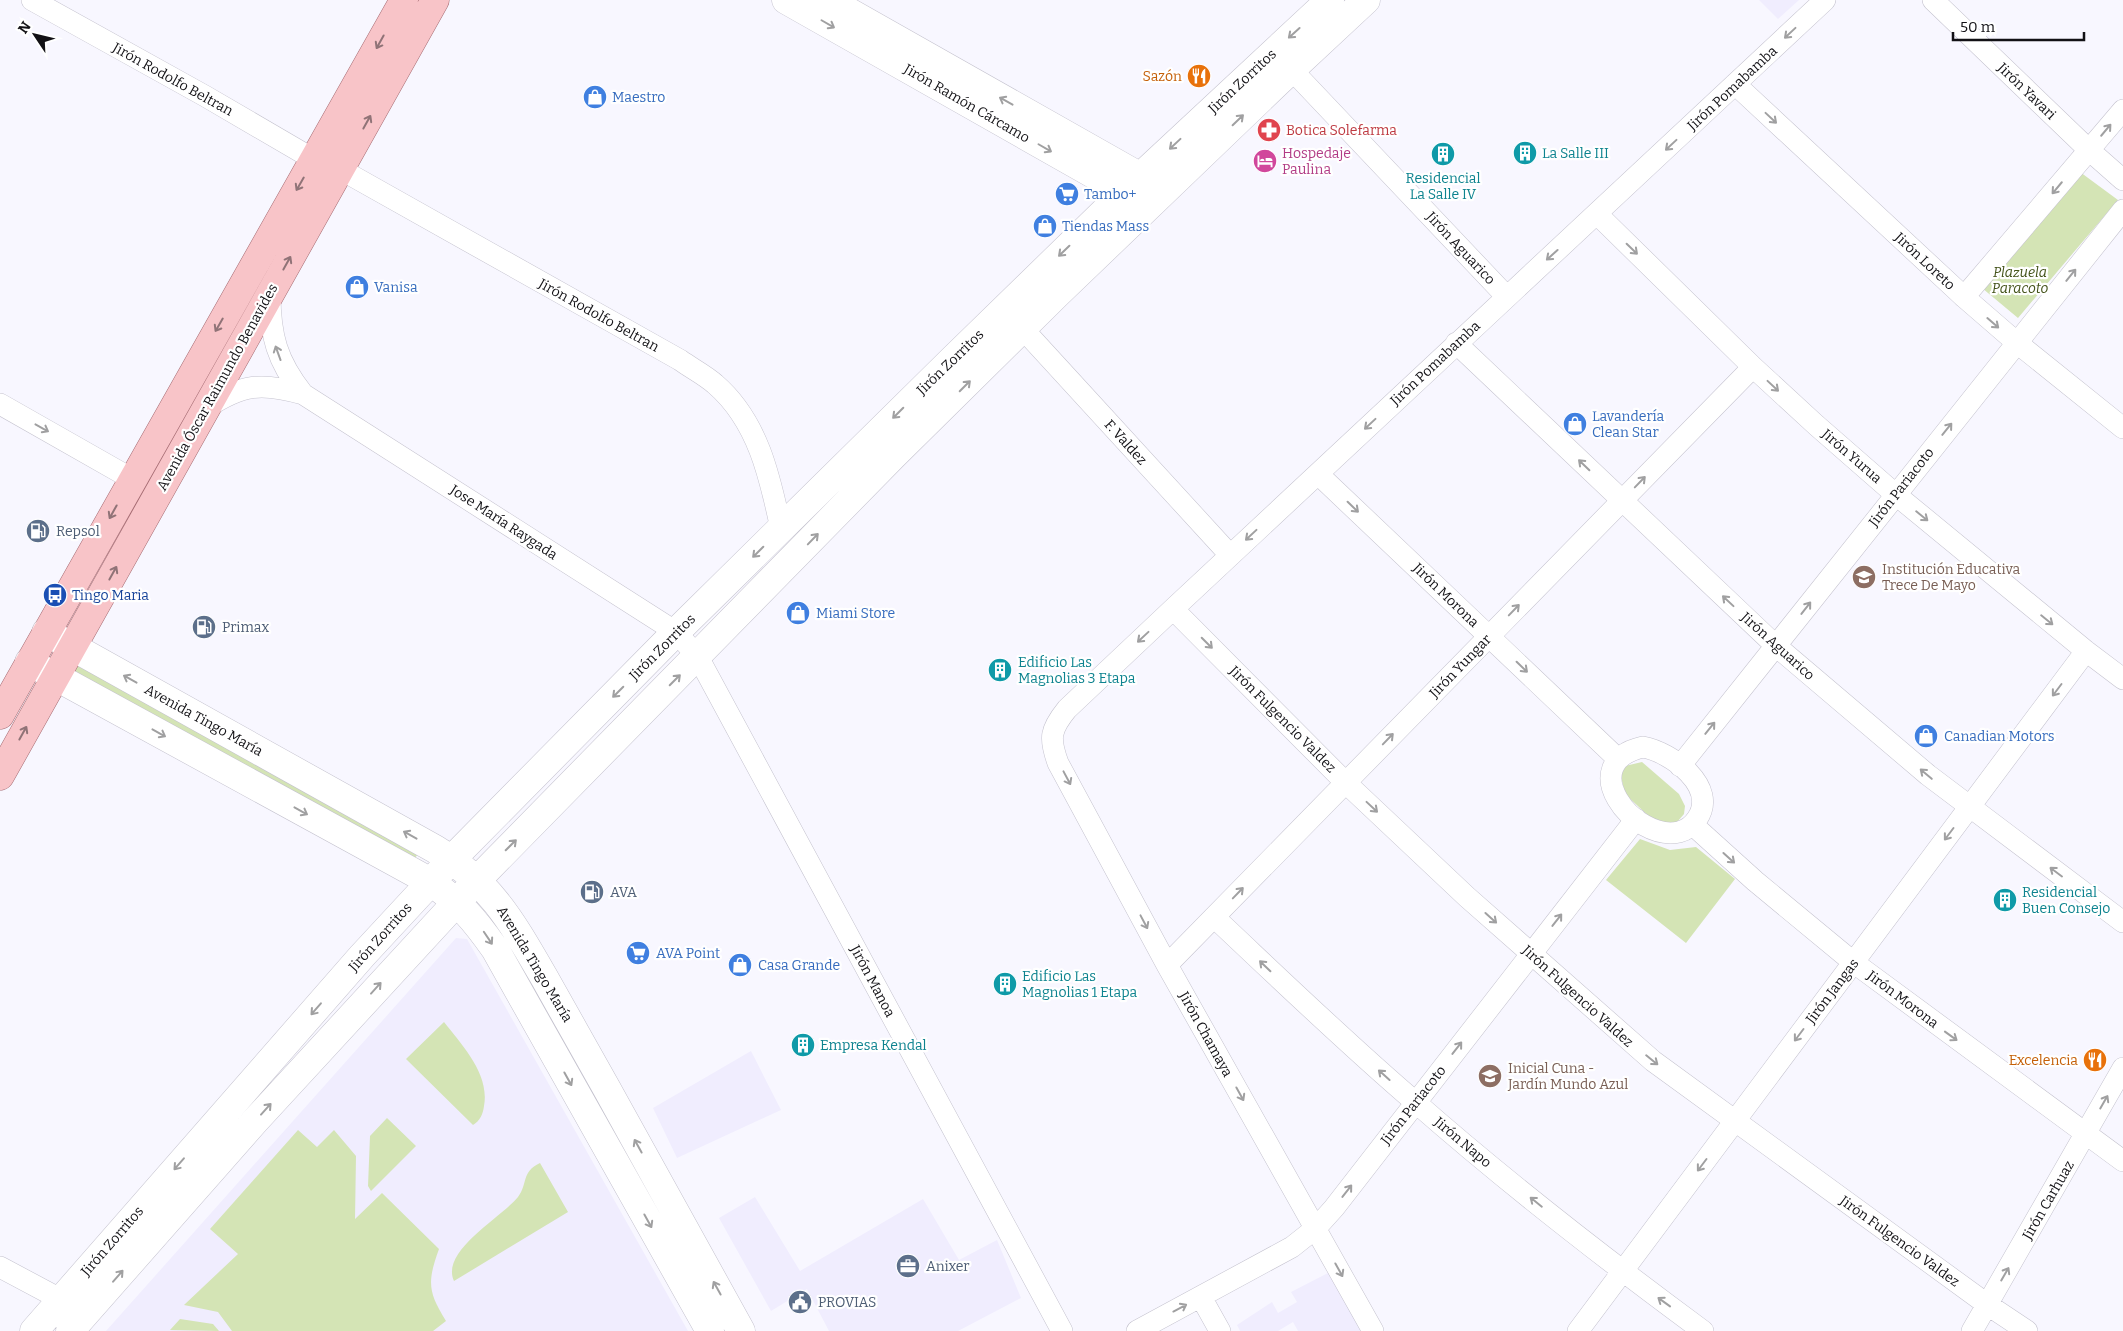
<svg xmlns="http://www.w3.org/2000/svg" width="2123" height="1331" viewBox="0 0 2123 1331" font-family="Bitter,serif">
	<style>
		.built { fill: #f0edfe }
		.green { fill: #d4e4b5 }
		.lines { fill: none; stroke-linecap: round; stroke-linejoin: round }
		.street-casing { stroke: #c4c2ce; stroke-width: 22 }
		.secondary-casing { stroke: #c4c2ce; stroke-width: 29 }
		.primary-casing { stroke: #a56b72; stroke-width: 29 }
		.street { stroke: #fff; stroke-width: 21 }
		.secondary { stroke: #fff; stroke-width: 28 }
		.primary { stroke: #f8c4c8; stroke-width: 28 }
		.oneway { stroke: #a0a0a1 }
		.oneway2 { stroke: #907377 }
		.labels { text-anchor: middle; stroke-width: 4.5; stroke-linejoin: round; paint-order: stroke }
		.food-label { font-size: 14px; fill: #c56008; stroke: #fff; text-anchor: end }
		.street-label { font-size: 14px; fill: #121115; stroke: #fff }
		.shop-label { font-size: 14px; fill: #366cbe; stroke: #fff; text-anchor: start }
		.health-label { font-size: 14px; fill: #be3a42; stroke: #fff; text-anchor: start }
		.hotel-label { font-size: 14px; fill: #b23c85; stroke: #fff; text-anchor: start }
		.culture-label { font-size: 14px; fill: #0d838f; stroke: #fff; text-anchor: start }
		.park-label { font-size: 14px; font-style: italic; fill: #44531a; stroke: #fff }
		.service-label { font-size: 14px; fill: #4e5e75; stroke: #fff; text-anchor: start }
		.education-label { font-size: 14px; fill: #785e54; stroke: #fff; text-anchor: start }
		.transit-label { font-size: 14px; fill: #164399; stroke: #fff; text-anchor: start }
	</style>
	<rect width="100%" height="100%" fill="#f8f7ff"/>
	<path class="built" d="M1759 0H1799L1778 19Z
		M456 938 467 939 688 1331H106Z
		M751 1051 781 1110 677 1158 653 1108Z
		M755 1197 800 1271 923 1199 959 1260 997 1240 1021 1298 958 1331H829L807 1289 771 1311 719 1218Z
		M1328 1273 1362 1331H1298L1293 1322 1278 1331H1240L1237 1325 1272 1302 1278 1313 1297 1302 1291 1292Z"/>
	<path class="green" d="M2080 172 2118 200 2018 318 1982 288Z
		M78 664 419 852 412 863 72 673Z
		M1642 762 1679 794 1685 806 1684 814 1678 821 1670 825 1655 822 1625 794 1620 772 1625 766Z
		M1640 839 1670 850 1696 847 1735 879 1686 943 1606 880Z
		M444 1022C462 1045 490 1074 484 1106 483 1114 480 1121 473 1125L406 1059Z
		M387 1118 416 1146 371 1191 368 1186 370 1136Z
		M298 1130 317 1147 334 1130 356 1156 355 1219 382 1193 439 1249C427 1282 428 1292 446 1321L433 1331H232L218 1312 184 1305 238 1254 210 1229Z
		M540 1163 568 1212 454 1281C440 1251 502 1217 518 1197 528 1184 521 1172 540 1163Z
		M180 1319 213 1324 219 1331 170 1330Z"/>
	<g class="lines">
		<g class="street-casing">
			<path id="street" d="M32 0 205 96 313 159
				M1933 0 2089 150 2123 180
				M1291 69 1507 297
				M1735 84 1964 297 2016 342 2123 428
				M340 169 680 360C691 368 705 375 715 384 758 421 770 477 781 529
				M1597 214 1753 367 1816 425 1895 494 2086 651 2123 679
				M270 294C270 336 277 361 303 394
				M1964 297 2123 110
				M1023 329 1230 555
				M1456 343 1776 646 1928 775 2123 922
				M0 404 132 479
				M206 408C242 384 262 382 303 394L676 632 698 657 1062 1331
				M1318 474 1618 759
				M1173 609 1346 783 1467 897 1653 1061 1988 1305 2027 1331
				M1643 747C1671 752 1719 787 1697 819 1693 825 1687 830 1679 832 1633 842 1573 763 1643 747Z
				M1680 766 2123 210
				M1693 825 1755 881 1853 962 2123 1161
				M1214 917C1280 979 1345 1042 1414 1101 1506 1182 1604 1258 1703 1331
				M1167 965 1753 367
				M0 1267 75 1307
				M1201 1297 1220 1331
				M1137 1331 1292 1247 1316 1228 1334 1208 1636 819
				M1373 1331 1167 965 1058 763C1049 738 1050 730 1067 709L1173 609 1825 0
				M1578 1331 2086 651
				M1972 1331 2123 1068"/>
		</g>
		<g class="secondary-casing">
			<path id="secondary" d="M786 0 1139 200
				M828 0 1155 185
				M46 632 435 849C491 883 512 922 544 977 565 1014 586 1052 607 1089 652 1170 696 1250 741 1331
				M29 662 431 882C460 903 474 919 495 949L710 1331
				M34 1331 362 956 452 859 676 632 952 360 1140 177 1330 0
				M70 1331 255 1121 477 880 893 456 1055 296 1278 82 1366 0"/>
		</g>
		<g class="primary-casing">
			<path id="primary" d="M0 715 404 0
				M0 776 435 0"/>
		</g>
		<use href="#street" class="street"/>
		<use href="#secondary" class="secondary"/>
		<use href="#primary" class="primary"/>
	</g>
	<defs><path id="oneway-shaft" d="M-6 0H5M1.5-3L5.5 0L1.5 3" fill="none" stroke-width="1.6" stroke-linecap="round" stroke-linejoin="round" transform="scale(1.25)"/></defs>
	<g class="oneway">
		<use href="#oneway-shaft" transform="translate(828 24) rotate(30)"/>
		<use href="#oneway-shaft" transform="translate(1294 33) rotate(138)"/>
		<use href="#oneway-shaft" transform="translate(1790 33) rotate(137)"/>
		<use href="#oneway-shaft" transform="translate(1006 101) rotate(-151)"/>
		<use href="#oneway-shaft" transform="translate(1771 118) rotate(43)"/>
		<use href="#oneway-shaft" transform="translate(1238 120) rotate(-44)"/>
		<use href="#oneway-shaft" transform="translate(2106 130) rotate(-50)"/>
		<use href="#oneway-shaft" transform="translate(1175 144) rotate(137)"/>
		<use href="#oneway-shaft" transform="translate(1671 145) rotate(137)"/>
		<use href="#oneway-shaft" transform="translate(1045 148) rotate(30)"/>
		<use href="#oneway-shaft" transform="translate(2057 188) rotate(130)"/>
		<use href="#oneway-shaft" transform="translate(1632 249) rotate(44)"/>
		<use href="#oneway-shaft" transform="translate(1064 251) rotate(136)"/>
		<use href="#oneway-shaft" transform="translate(1552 255) rotate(138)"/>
		<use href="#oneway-shaft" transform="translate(2071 275) rotate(-51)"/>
		<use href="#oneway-shaft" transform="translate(1993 323) rotate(41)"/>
		<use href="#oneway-shaft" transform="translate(278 353) rotate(-110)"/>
		<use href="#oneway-shaft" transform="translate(965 386) rotate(-45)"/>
		<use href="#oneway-shaft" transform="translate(1773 386) rotate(43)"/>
		<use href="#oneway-shaft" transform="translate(898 413) rotate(135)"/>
		<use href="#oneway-shaft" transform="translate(1370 424) rotate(137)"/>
		<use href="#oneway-shaft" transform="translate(42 428) rotate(29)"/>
		<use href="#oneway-shaft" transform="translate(1947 429) rotate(-51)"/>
		<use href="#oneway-shaft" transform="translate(1584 465) rotate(-136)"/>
		<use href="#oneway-shaft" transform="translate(1640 482) rotate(-46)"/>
		<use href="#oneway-shaft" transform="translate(1353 507) rotate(44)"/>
		<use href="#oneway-shaft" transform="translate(1922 516) rotate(39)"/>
		<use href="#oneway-shaft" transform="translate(1251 535) rotate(137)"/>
		<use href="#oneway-shaft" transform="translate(813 539) rotate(-46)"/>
		<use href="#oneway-shaft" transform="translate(758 552) rotate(135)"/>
		<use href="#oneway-shaft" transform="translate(1728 601) rotate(-137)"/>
		<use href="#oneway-shaft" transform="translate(1806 608) rotate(-52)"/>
		<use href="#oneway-shaft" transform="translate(1514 610) rotate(-46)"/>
		<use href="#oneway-shaft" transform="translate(2047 620) rotate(39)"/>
		<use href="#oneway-shaft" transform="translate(1143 637) rotate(137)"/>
		<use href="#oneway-shaft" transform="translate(1207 643) rotate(45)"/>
		<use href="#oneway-shaft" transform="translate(1522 667) rotate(44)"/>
		<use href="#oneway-shaft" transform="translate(130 679) rotate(-151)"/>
		<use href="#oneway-shaft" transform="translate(675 680) rotate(-45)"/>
		<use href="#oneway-shaft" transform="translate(2057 690) rotate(127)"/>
		<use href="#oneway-shaft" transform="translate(618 692) rotate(135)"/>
		<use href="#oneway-shaft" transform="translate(1710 728) rotate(-51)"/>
		<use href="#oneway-shaft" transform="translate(159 733) rotate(29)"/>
		<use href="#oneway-shaft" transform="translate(1388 739) rotate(-46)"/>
		<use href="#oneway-shaft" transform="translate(1926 774) rotate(-140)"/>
		<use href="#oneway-shaft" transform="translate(1067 778) rotate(62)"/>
		<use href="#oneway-shaft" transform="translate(1372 807) rotate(43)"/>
		<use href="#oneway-shaft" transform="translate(301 811) rotate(29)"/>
		<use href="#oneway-shaft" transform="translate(1949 834) rotate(127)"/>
		<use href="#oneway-shaft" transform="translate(410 835) rotate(-151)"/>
		<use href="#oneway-shaft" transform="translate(511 845) rotate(-45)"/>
		<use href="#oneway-shaft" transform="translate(1729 858) rotate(42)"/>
		<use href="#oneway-shaft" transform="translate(2056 872) rotate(-143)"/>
		<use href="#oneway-shaft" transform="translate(1238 893) rotate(-46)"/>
		<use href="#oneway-shaft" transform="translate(1491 918) rotate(42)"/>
		<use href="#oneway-shaft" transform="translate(1557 920) rotate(-52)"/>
		<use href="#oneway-shaft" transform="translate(1144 922) rotate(62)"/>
		<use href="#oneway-shaft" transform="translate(488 938) rotate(56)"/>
		<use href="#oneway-shaft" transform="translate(1265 966) rotate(-136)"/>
		<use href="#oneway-shaft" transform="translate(376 988) rotate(-48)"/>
		<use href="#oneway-shaft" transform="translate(316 1009) rotate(131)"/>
		<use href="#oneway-shaft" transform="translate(1799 1035) rotate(127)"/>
		<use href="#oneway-shaft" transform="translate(1951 1036) rotate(36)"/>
		<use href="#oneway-shaft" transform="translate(1457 1048) rotate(-52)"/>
		<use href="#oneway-shaft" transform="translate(1652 1060) rotate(39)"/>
		<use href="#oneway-shaft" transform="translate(1384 1075) rotate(-138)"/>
		<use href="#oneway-shaft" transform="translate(568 1079) rotate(61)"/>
		<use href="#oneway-shaft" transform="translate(1240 1094) rotate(61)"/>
		<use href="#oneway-shaft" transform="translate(2104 1102) rotate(-60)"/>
		<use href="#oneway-shaft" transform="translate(266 1109) rotate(-48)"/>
		<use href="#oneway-shaft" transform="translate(638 1146) rotate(-119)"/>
		<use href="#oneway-shaft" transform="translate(179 1164) rotate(131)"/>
		<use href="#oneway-shaft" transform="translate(1702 1165) rotate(127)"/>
		<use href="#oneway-shaft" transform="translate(1347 1191) rotate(-52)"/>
		<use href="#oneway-shaft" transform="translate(1536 1202) rotate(-141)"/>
		<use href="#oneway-shaft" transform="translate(648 1221) rotate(61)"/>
		<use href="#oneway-shaft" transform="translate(1339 1270) rotate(61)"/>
		<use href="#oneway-shaft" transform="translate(2005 1274) rotate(-60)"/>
		<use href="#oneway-shaft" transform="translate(118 1276) rotate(-49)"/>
		<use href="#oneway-shaft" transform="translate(717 1288) rotate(-119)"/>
		<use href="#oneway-shaft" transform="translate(1664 1302) rotate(-144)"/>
		<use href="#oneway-shaft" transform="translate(1180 1308) rotate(-28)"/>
	</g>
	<g class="oneway2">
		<use href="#oneway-shaft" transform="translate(380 42) rotate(119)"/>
		<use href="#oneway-shaft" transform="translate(367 122) rotate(-61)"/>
		<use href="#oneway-shaft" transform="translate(300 184) rotate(120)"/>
		<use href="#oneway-shaft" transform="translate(287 263) rotate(-61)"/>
		<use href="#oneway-shaft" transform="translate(219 325) rotate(120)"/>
		<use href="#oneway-shaft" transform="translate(113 512) rotate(119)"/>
		<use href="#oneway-shaft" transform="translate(113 573) rotate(-61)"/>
		<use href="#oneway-shaft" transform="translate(23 733) rotate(-61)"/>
	</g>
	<defs>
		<g id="restaurant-disc" transform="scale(1.25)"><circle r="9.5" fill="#e8710a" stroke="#fff"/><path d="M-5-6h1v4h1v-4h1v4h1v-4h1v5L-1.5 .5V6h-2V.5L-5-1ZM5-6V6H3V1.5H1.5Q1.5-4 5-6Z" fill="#fff"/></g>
		<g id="shop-disc" transform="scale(1.25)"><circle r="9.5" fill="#3f7fe0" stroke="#fff"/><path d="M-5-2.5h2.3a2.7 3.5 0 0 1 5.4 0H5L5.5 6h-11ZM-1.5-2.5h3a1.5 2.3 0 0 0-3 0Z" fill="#fff"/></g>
		<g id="pharmacy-disc" transform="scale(1.25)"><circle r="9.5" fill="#e0444e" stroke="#fff"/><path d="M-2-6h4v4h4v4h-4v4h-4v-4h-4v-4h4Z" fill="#fff"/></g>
		<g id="building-disc" transform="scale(1.25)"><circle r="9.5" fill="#0f9aa8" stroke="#fff"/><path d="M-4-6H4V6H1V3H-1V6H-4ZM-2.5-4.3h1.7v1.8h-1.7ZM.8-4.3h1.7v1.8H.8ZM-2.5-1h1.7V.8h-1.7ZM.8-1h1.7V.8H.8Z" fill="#fff"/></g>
		<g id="hotel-disc" transform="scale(1.25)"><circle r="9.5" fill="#d1479c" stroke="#fff"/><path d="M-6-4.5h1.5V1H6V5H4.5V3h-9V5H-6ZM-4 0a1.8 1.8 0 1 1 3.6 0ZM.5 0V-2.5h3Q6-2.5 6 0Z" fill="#fff"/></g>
		<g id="supermarket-disc" transform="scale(1.25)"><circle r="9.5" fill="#3f7fe0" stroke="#fff"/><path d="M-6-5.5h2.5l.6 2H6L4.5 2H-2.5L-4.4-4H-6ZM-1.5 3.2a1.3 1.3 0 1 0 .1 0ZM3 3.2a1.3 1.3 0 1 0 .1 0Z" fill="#fff"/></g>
		<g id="fuel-disc" transform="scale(1.25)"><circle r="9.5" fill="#5c6f8a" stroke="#fff"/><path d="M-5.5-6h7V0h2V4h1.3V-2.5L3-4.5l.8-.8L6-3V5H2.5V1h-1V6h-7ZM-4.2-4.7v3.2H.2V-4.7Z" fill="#fff"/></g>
		<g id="school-disc" transform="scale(1.25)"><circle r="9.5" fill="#8d6e63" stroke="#fff"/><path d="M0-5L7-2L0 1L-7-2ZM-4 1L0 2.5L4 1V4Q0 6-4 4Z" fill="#fff"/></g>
		<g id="bus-disc" transform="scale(1.25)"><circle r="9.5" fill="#1a4fb4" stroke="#fff"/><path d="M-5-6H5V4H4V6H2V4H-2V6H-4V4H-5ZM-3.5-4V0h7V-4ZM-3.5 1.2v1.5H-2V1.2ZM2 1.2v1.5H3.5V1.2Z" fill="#fff"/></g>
		<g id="office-disc" transform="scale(1.25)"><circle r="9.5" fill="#5c6f8a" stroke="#fff"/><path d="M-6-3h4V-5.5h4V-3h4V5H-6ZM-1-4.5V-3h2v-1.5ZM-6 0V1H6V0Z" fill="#fff"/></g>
		<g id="civic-disc" transform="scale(1.25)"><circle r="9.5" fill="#5c6f8a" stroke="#fff"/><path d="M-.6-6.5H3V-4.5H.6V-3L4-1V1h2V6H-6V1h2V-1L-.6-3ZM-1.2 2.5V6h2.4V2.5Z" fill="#fff"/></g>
	</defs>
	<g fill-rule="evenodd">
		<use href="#restaurant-disc" x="1199" y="76"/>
		<use href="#shop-disc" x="595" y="97"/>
		<use href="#pharmacy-disc" x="1269" y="130"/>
		<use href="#building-disc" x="1525" y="153"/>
		<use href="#building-disc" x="1443" y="154"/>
		<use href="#hotel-disc" x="1265" y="161"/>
		<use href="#supermarket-disc" x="1067" y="194"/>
		<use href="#shop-disc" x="1045" y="226"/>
		<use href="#shop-disc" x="357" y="287"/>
		<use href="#shop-disc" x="1575" y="424"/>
		<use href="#fuel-disc" x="38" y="531"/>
		<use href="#school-disc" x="1864" y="577"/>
		<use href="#bus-disc" x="55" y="595"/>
		<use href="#shop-disc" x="798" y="613"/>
		<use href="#fuel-disc" x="204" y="627"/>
		<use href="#building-disc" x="1000" y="670"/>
		<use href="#shop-disc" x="1926" y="736"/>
		<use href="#fuel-disc" x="592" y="892"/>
		<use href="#building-disc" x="2005" y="900"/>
		<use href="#supermarket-disc" x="638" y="953"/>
		<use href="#shop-disc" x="740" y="965"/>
		<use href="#building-disc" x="1005" y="984"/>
		<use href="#building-disc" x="803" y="1045"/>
		<use href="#restaurant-disc" x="2095" y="1060"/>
		<use href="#school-disc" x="1490" y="1076"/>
		<use href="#office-disc" x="908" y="1266"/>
		<use href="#civic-disc" x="800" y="1302"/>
	</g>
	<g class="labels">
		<g class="food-label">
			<text x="1182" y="81">Sazón</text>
			<text x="2078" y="1065">Excelencia</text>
		</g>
		<g class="street-label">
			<text transform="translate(173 79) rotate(29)" y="5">Jirón Rodolfo Beltran</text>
			<text transform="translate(1242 81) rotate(-43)" y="5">Jirón Zorritos</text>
			<text transform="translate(1732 88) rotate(-43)" y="5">Jirón Pomabamba</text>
			<text transform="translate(2027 91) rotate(44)" y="5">Jirón Yavari</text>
			<text transform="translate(967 103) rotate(30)" y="5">Jirón Ramón Cárcamo</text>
			<text transform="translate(1461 248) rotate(47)" y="5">Jirón Aguarico</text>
			<text transform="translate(1925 261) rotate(43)" y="5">Jirón Loreto</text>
			<text transform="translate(599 315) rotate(29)" y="5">Jirón Rodolfo Beltran</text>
			<text transform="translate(950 362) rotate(-44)" y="5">Jirón Zorritos</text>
			<text transform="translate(1435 363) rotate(-43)" y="5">Jirón Pomabamba</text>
			<text transform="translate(217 387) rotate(-61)" y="5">Avenida Óscar Raimundo Benavides</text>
			<text transform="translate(1126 442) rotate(48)" y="5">F. Valdez</text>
			<text transform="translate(1852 456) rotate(41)" y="5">Jirón Yurua</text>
			<text transform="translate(1901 487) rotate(-52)" y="5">Jirón Pariacoto</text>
			<text transform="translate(504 522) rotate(33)" y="5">Jose María Raygada</text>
			<text transform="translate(1446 595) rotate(44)" y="5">Jirón Morona</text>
			<text transform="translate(1778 646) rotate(42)" y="5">Jirón Aguarico</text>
			<text transform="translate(662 647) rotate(-45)" y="5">Jirón Zorritos</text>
			<text transform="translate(1460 666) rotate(-46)" y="5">Jirón Yungar</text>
			<text transform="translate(1283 719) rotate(45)" y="5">Jirón Fulgencio Valdez</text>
			<text transform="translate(204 720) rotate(29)" y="5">Avenida Tingo María</text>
			<text transform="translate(380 937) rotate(-48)" y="5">Jirón Zorritos</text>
			<text transform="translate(535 964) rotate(59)" y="5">Avenida Tingo María</text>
			<text transform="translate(873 981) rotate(62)" y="5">Jirón Manoa</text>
			<text transform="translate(1832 991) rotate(-53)" y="5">Jirón Jangas</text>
			<text transform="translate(1578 996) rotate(42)" y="5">Jirón Fulgencio Valdez</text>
			<text transform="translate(1903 999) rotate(37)" y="5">Jirón Morona</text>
			<text transform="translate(1206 1034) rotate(61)" y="5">Jirón Chamaya</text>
			<text transform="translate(1413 1105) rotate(-52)" y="5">Jirón Pariacoto</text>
			<text transform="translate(1463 1142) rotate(40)" y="5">Jirón Napo</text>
			<text transform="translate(2048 1200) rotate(-60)" y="5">Jirón Carhuaz</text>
			<text transform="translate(112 1241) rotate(-49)" y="5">Jirón Zorritos</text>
			<text transform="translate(1900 1241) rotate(36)" y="5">Jirón Fulgencio Valdez</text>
		</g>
		<g class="shop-label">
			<text x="612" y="102">Maestro</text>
			<text x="1084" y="199">Tambo+</text>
			<text x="1062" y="231">Tiendas Mass</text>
			<text x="374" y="292">Vanisa</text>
			<text x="1592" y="421">Lavandería<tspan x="1592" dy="16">Clean Star</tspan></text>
			<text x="816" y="618">Miami Store</text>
			<text x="1944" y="741">Canadian Motors</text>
			<text x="656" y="958">AVA Point</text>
			<text x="758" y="970">Casa Grande</text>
		</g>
		<g class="health-label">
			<text x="1286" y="135">Botica Solefarma</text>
		</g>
		<g class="hotel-label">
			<text x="1282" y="158">Hospedaje<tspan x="1282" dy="16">Paulina</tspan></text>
		</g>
		<g class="culture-label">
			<text x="1542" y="158">La Salle III</text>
			<text x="1443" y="183" text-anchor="middle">Residencial<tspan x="1443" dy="16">La Salle IV</tspan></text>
			<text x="1018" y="667">Edificio Las<tspan x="1018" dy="16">Magnolias 3 Etapa</tspan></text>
			<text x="2022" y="897">Residencial<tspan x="2022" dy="16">Buen Consejo</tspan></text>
			<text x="1022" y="981">Edificio Las<tspan x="1022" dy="16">Magnolias 1 Etapa</tspan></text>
			<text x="820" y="1050">Empresa Kendal</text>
		</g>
		<g class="park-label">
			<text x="2020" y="277">Plazuela<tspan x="2020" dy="16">Paracoto</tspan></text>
		</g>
		<g class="service-label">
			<text x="56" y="536">Repsol</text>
			<text x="222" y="632">Primax</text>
			<text x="610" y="897">AVA</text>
			<text x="926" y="1271">Anixer</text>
			<text x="818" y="1307">PROVIAS</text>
		</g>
		<g class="education-label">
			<text x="1882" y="574">Institución Educativa<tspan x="1882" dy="16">Trece De Mayo</tspan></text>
			<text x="1508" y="1073">Inicial Cuna -<tspan x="1508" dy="16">Jardín Mundo Azul</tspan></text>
		</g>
		<g class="transit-label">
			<text x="72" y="600">Tingo Maria</text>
		</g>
	</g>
	<g transform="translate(35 35) rotate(305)" stroke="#ffffff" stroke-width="4" paint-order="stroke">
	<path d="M0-4L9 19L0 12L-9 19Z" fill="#121115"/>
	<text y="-8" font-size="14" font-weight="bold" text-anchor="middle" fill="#121115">N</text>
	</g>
	<path d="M1953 32v8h131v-8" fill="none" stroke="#121115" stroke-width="2.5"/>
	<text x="1960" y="32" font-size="15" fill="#121115" stroke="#ffffff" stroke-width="4" paint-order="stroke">50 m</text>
</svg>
